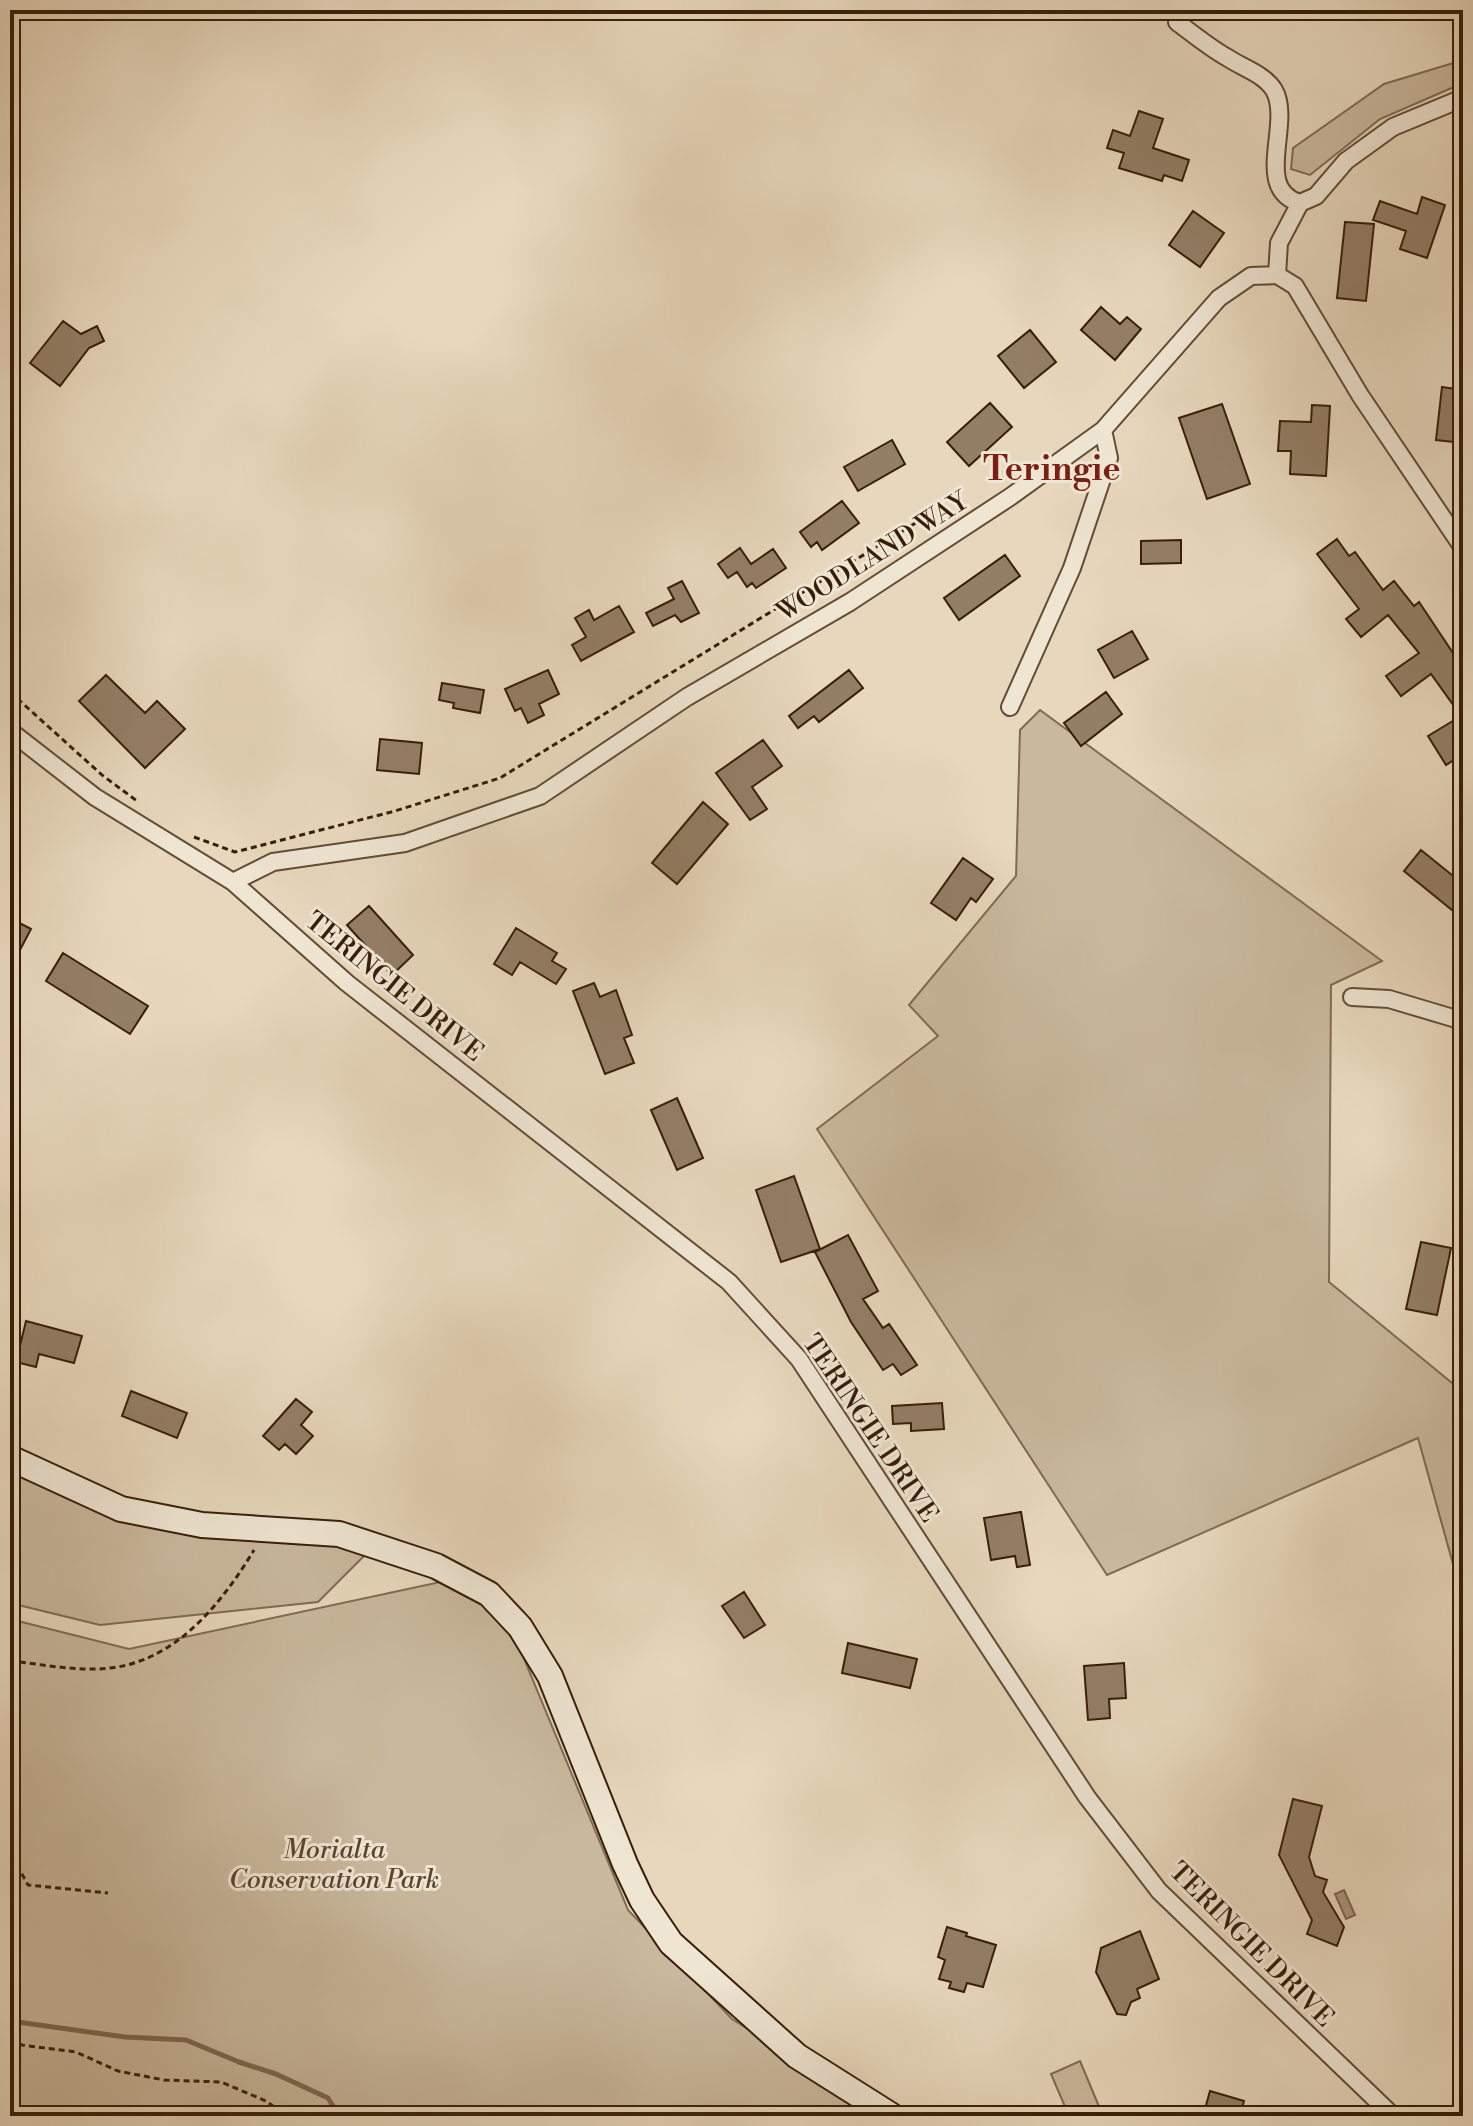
<svg xmlns="http://www.w3.org/2000/svg" width="1473" height="2126" viewBox="0 0 1473 2126" font-family="'Libre Bodoni',serif">
	<style>
		.green { fill: #c9b89d; stroke: #806b52; stroke-width: 2 }
		.water { fill: #ab987f; stroke: #7d674f; stroke-width: 2 }
		.lines { fill: none; stroke-linecap: round; stroke-linejoin: round }
		.stream { stroke: #7d674f; stroke-width: 5 }
		.building { fill: #937e66; stroke: #371e08; stroke-width: 2 }
		.street-casing { stroke: #634c35; stroke-width: 20 }
		.secondary-casing { stroke: #371e08; stroke-width: 28 }
		.path { stroke: #371e08; stroke-width: 3; stroke-dasharray: 6 4; stroke-linecap: butt }
		.street { stroke: #efe5d3; stroke-width: 16 }
		.secondary { stroke: #efe5d3; stroke-width: 24 }
		.labels { text-anchor: middle; stroke-width: 6; stroke-linejoin: round; paint-order: stroke }
		.street-label { font-size: 26px; fill: #371e08; stroke: #efe5d3 }
		.park-label { font-size: 26px; font-style: italic; fill: #5c442d; stroke: #efe5d3 }
		.district-label { font-size: 34px; font-weight: bold; fill: #7a1f14; stroke: #efe5d3 }
	</style>
	<rect width="100%" height="100%" fill="#e7d7bc"/>
	<filter id="stains"><feTurbulence type="fractalNoise" baseFrequency=".0025" numOctaves="4"/><feColorMatrix values="0 0 0 0 .2 0 0 0 0 .09 0 0 0 0 .02 0 0 0 .5 -.17"/></filter>
	<radialGradient id="worn" r=".72"><stop offset=".6" stop-color="#630" stop-opacity="0"/><stop offset="1" stop-color="#630" stop-opacity=".3"/></radialGradient>
	<path class="green" d="M1463 60V83L1380 119 1310 175 1291 169 1293 148 1384 84Z
		M1040 710 1382 961 1331 985 1329 1282 1463 1392V1600L1418 1438 1107 1575 817 1129 938 1036 909 1005 1016 876 1020 730Z
		M10 1470 129 1522 370 1550 318 1602 100 1625 10 1603Z
		M445 1581 501 1603 628 1910 732 2019 850 2093 879 2116H10V1619L129 1649Z
		M1080 2061 1103 2116H1069L1051 2074Z"/>
	<path class="water" d="M1344 1890 1355 1915 1346 1919 1335 1894Z"/>
	<g class="lines">
		<path class="stream" d="M10 2021 125 2037 186 2040 239 2062 276 2074 328 2098 339 2116"/>
	</g>
	<path class="building" d="M1139 111 1163 119 1153 148 1189 160 1182 181 1164 175 1162 181 1119 168 1124 153 1107 148 1113 130 1130 136Z
		M1422 197 1445 205 1427 258 1400 249 1406 231 1373 220 1380 201 1417 214Z
		M1193 211 1224 233 1200 267 1169 245Z
		M1345 222 1374 224 1366 301 1337 298Z
		M1101 307 1120 324 1127 317 1141 329 1115 360 1081 330Z
		M63 321 81 334 97 326 104 341 89 348 60 386 30 363Z
		M1030 330 1056 362 1024 388 998 356Z
		M1442 387 1463 390V443L1436 440Z
		M990 403 1012 427 969 466 947 442Z
		M1222 404 1250 484 1207 499 1179 418Z
		M1312 405 1330 406 1326 476 1290 474 1291 451H1278L1280 421 1311 422Z
		M892 440 905 464 858 491 844 467Z
		M842 501 859 523 822 550 817 542 811 547 800 532Z
		M1337 539 1349 556 1355 552 1383 590 1394 581 1414 606 1419 602 1463 668V754L1446 765 1428 736 1461 716 1431 674 1401 696 1386 676 1419 653 1388 615 1361 637 1346 619 1359 609 1317 554Z
		M1181 540V563L1141 564V541Z
		M740 548 751 564 773 549 786 568 756 588 752 583 747 587 737 572 728 578 718 564Z
		M1005 555 1020 576 959 620 944 598Z
		M682 581 699 613 681 622 675 615 653 626 646 613 674 599 668 588Z
		M619 606 634 632 581 661 572 645 586 637 575 618 589 610 594 620Z
		M1132 631 1148 659 1114 678 1098 650Z
		M548 670 559 694 539 704 544 715 528 723 521 708 515 711 505 689Z
		M849 670 863 688 819 722 814 716 798 728 789 716Z
		M106 675 145 713 157 701 185 729 145 768 79 701Z
		M442 683 484 690 480 713 453 708 454 703 439 700Z
		M1106 692 1122 714 1081 746 1064 723Z
		M380 739 422 743 419 774 377 770Z
		M763 740 782 766 752 787 767 809 750 820 716 773Z
		M703 802 728 824 677 884 652 863Z
		M1421 850 1463 884V897L1452 910 1404 871Z
		M963 858 993 879 976 902 971 898 956 920 931 903Z
		M369 906 413 955 392 975 347 925Z
		M10 918 31 929 20 950 10 945Z
		M516 928 557 953 552 961 566 969 556 984 520 962 512 975 494 964Z
		M63 953 148 1006 130 1034 46 981Z
		M594 983 600 997 616 990 632 1035 624 1038 634 1063 605 1074 573 991Z
		M677 1098 703 1158 677 1170 651 1110Z
		M794 1176 820 1249 781 1262 756 1190Z
		M848 1235 878 1291 863 1299 883 1328 889 1324 917 1365 901 1375 893 1364 883 1370 851 1322 815 1252Z
		M1421 1242 1451 1248 1437 1315 1406 1309Z
		M26 1321 82 1336 74 1363 39 1354 36 1367 16 1362Z
		M131 1391 187 1413 177 1438 122 1416Z
		M296 1399 312 1412 301 1425 313 1436 296 1454 285 1444 279 1450 263 1436Z
		M942 1403 944 1429 911 1431V1423L893 1424 892 1406Z
		M1021 1512 1030 1565 1017 1567 1015 1556 991 1560 984 1518Z
		M744 1592 765 1625 744 1638 722 1606Z
		M848 1643 917 1659 910 1688 842 1673Z
		M1124 1663 1126 1698 1109 1699 1110 1718 1088 1720 1084 1666Z
		M1293 1799 1322 1806 1309 1857 1315 1876 1327 1880 1323 1892 1344 1927 1337 1946 1307 1934 1312 1920 1279 1855Z
		M947 1927 967 1933 966 1936 996 1945 983 1987 967 1983 964 1992 949 1988 951 1982 939 1979 945 1960 938 1957Z
		M1140 1931 1159 1979 1137 1989 1140 1998 1131 2002 1126 2015 1117 2014 1096 1972 1101 1948Z
		M1210 2091 1244 2101 1240 2116H1203Z"/>
	<g class="lines">
		<g class="street-casing">
			<path id="street" d="M1177 22C1193 34 1210 48 1228 58 1243 68 1264 74 1274 90 1293 123 1252 189 1300 203
				M1277 275 1295 286 1360 395 1463 548
				M1010 707 1072 568 1109 458 1103 430
				M10 731 95 797 233 882 347 983 729 1282 799 1359 1087 1797 1159 1891 1393 2116
				M233 882 273 862 405 843 540 796 687 697 850 602 1010 497 1103 430 1219 298 1251 276 1277 275 1279 243 1300 203 1316 196 1346 161 1393 127 1463 98
				M1352 997 1389 999 1463 1021"/>
		</g>
		<g class="secondary-casing">
			<path id="secondary" d="M10 1458 121 1509 202 1525 339 1534 436 1566 489 1594 520 1627 550 1676 625 1864 642 1900 671 1943 797 2056 892 2116"/>
		</g>
		<path class="path" d="M10 692 102 775 137 801
			M194 837 235 852 395 811 500 778 927 516 940 525
			M10 1661C42 1664 77 1672 110 1668 176 1661 222 1603 254 1550
			M10 1859 14 1860 28 1885 108 1893
			M10 2040 22 2045 76 2052 118 2071 164 2080 221 2082 266 2101 287 2116"/>
		<use href="#street" class="street"/>
		<use href="#secondary" class="secondary"/>
	</g>
	<g class="labels">
		<g class="street-label">
			<text transform="translate(872 556) rotate(-32)" y="9">WOODLAND WAY</text>
			<text transform="translate(395 986) rotate(39)" y="9">TERINGIE DRIVE</text>
			<text transform="translate(871 1428) rotate(56)" y="9">TERINGIE DRIVE</text>
			<text transform="translate(1252 1944) rotate(45)" y="9">TERINGIE DRIVE</text>
		</g>
		<g class="park-label">
			<text x="334" y="1858">Morialta<tspan x="334" dy="30">Conservation Park</tspan></text>
		</g>
		<g class="district-label">
			<text x="1052" y="480">Teringie</text>
		</g>
	</g>
	<rect width="1473" height="2126" fill="none" stroke="#e7d7bc" stroke-width="40"/>
	<rect x="12" y="12" width="1449" height="2102" fill="none" stroke="#371e08" stroke-width="4"/>
	<rect x="20" y="20" width="1433" height="2086" fill="none" stroke="#371e08" stroke-width="2"/>
	<rect width="100%" height="100%" filter="url(#stains)"/>
	<rect width="100%" height="100%" fill="url(#worn)"/>
</svg>
